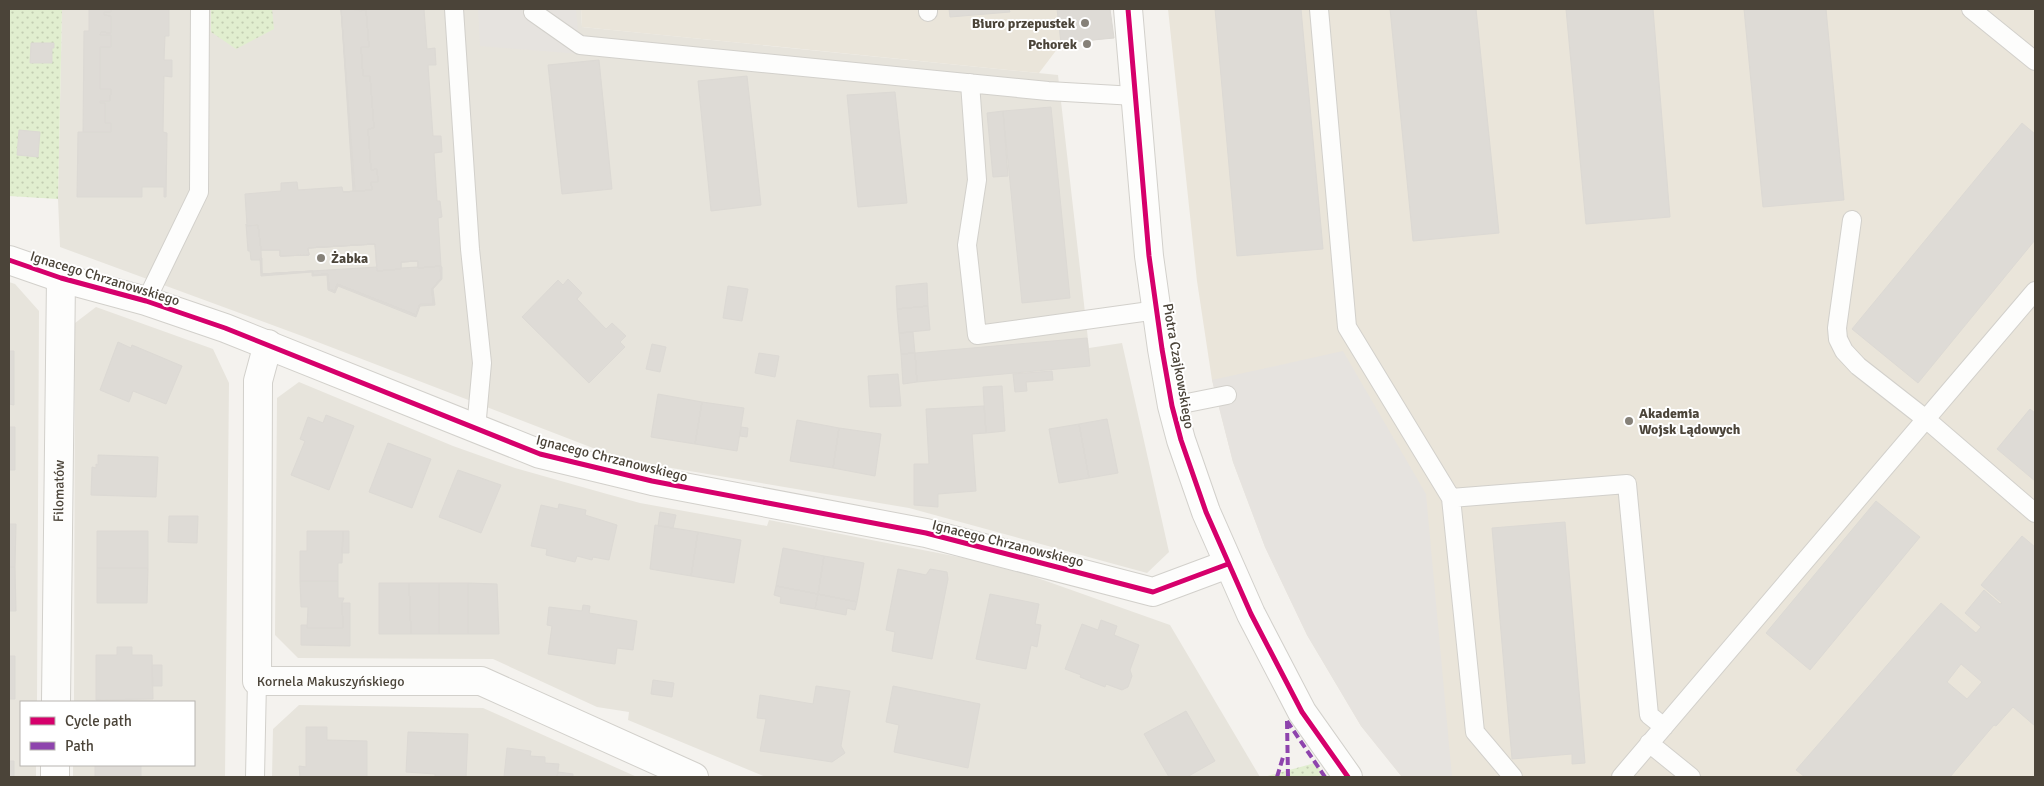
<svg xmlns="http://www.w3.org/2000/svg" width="2044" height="786" viewBox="0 0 2044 786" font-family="Signika,sans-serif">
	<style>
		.residential { fill: #e7e4dc }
		.education { fill: #eae5da }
		.park { fill: url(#park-dots) }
		.parking { fill: #e6e3df }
		.building { fill: #dedbd6; stroke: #dcd9d4; fill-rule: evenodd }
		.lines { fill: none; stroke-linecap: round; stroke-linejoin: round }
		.lane-casing { stroke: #d2d0cb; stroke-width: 20 }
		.street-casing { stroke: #d2d0cb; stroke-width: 30 }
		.lane { stroke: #fdfdfc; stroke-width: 18 }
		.street { stroke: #fdfdfc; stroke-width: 28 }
		.quiet { stroke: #8e44ad; stroke-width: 4; stroke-dasharray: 8 4; stroke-linecap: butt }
		.cycleway-casing { stroke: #fff; stroke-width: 8 }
		.cycleway { stroke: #d6006c; stroke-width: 5 }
		.poi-dot { fill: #868178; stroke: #fff; stroke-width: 2 }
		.labels { text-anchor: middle; stroke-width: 4; stroke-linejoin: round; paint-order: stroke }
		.poi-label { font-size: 14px; font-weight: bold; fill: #4b4439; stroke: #fff; text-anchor: end }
		.street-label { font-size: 14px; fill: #4b4439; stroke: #fff }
	</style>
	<defs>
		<pattern id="park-dots" width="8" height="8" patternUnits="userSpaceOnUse" patternTransform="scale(1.25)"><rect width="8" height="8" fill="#e1eecf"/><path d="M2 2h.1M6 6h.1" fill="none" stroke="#c3cdb2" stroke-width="1.8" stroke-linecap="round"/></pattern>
	</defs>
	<rect width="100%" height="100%" fill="#f4f2ee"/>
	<path class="residential" d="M62 9H581L582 27 1058 75 1089 348 1122 343 1169 552 1147 573 909 508 624 460 302 336 60 247 58 199Z
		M9 282 15 284 39 311 37 702H21V765H36V777H9Z
		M96 307 213 349 229 383 225 777H73V765H194V702H74L75 323Z
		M299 382 453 446 515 468 607 494 640 503 767 526 769 520 969 559 1032 576 1170 625 1260 777H882L875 776 874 777H766L628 720 629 712 597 707 493 659 298 658 275 635 277 398Z
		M299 705 483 708 637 777H272L273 729Z"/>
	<path class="education" d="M581 9H1110L1114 38 1061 44 1039 73 582 27Z
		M1168 9H2035V777H1402L1361 726 1307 635 1265 547 1233 462 1212 380 1197 281Z"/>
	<path class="park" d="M9 9H62L58 199 9 196Z
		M211 9H272L274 29 236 49 211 32Z
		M1315 763 1326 777H1264Z"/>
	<path class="parking" d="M478 9H576L580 54 480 46Z
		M1343 351 1426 494 1452 777H1402L1361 726 1307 635 1265 547 1233 462 1212 380Z"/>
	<path class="building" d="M89 9H111V12H104V15L111 16V33L101 32 100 35H111V47H100V89H111L110 101H100V103H105V123H111V132H83L84 31H89Z
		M111 9H169V36H165L164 60H172V77L164 76 163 132 167 133 166 197H164V187H142V197H77L78 132H111V123H105V103H100V101H110L111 89H100V47H111V35H100L101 32 111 33V16L104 15V12H111Z
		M341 9 366 10 369 47H361L363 76H370L374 128 368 129 371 170 377 169 378 182H371L372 190 343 192 354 191Z
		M341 9 355 191H353Z
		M359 9H424L427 49 435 48 436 65H428L433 136H441L442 152 434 153 437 201H440L442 217 438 218 441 266 418 268V261L401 262V269L377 271 375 244 308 248 309 255 280 256V250H261L258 225 247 226 245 194 281 191V183L297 182 298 190 342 187 343 192 372 190 371 182H378L377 169 371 170 368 129 374 128 370 76H363L361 47H369L366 10 359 11Z
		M949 9H1009L1010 12 950 17Z
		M1057 9H1110L1114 38 1061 43Z
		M1215 9H1301L1323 249 1237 256Z
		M1390 9H1476L1499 233 1413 241Z
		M1566 9H1653L1670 217 1586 224Z
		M1744 9H1826L1844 200 1763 207Z
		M31 43H54V48H52V63H30Z
		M599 60 612 189 562 194 548 65Z
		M747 76 761 205 711 211 698 81Z
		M895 92 907 203 858 207 847 95Z
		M1051 107 1070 298 1022 303 1003 111Z
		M1003 111 1008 176 993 177 987 113Z
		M2022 123 2035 134V240L1918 383 1852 329Z
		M19 130 40 132 38 157 17 155Z
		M246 224 247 226 258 225 261 250H280V256L309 255 308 248 375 244 377 267 262 274 261 260H251L250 251H248Z
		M375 244 377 271 401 269V262L418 261V268L441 266V278L432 289 433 304H420L416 315 337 284 335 291 329 289 328 274 313 275V271L262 274 261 250H280V256L309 255 308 248Z
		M260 258H262V274L313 271V275L328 274 329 289 335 291 337 284 416 315 420 304H433L432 289 441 278 440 266 442 267V279L433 289 435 305 420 306 416 317 338 286 335 293 328 290 327 275 312 276V272L261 276Z
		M418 261V267L401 268V262Z
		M568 279 582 293 577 299 606 329 612 323 626 336 620 342 625 347 589 383 522 317 558 280 563 285Z
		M927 283 928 306 897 309 896 286Z
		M728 286 748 289 742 321 723 318Z
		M928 306 930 330 899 333 897 309Z
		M913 332 915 353 901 354 899 333Z
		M1087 338 1090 366 917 382 915 353Z
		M118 342 131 348 132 345 182 366 166 404 133 391 129 402 100 390Z
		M652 344 666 347 660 372 646 369Z
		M9 351H14V405L9 404Z
		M759 353 779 356 775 377 755 373Z
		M915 353 917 382 903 384 901 354Z
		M1052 371 1053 380 1026 382 1027 391 1015 392 1013 374Z
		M898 374 901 406 870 407 868 376Z
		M1002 386 1005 431 986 433 983 387Z
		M658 394 702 402 695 444 651 437Z
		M702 402 744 408 737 451 695 444Z
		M984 406 986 433 972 434 976 491 938 494V507L914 505V464H929L926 409Z
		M2030 409 2035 413V481L1997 449Z
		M326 415 354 426 329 490 291 475 305 441 300 439 308 417 323 423Z
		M1107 419 1118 473 1089 478 1079 424Z
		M797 420 839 428 833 468 790 461Z
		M1079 424 1089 478 1059 483 1049 429Z
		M9 427H15V470H9Z
		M741 427 748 428 747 437 740 436Z
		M839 428 881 434 875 476 833 468Z
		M388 443 431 459 412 508 369 492Z
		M98 455 158 457 156 497 91 495 92 467 96 468V464L98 465Z
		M458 470 501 485 481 533 439 517Z
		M1876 501 1920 537 1810 670 1766 633Z
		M559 504 586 510 585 515 617 525 609 560 593 557 592 560 577 556 575 562 546 555 547 549 531 546 541 505 558 509Z
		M660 512 676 515 673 528 658 526Z
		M169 516H198L197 543 168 542Z
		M1565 522 1585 763 1572 764V754L1512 759 1492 528Z
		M9 524H16L15 567H9Z
		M655 525 698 532 691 576 650 569Z
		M97 531H148V568H97Z
		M307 531H343L342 563H338V581H300V551H307Z
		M343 531H349V553H342Z
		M698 532 741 540 734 583 691 576Z
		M2022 536 2035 547V726L2013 707 1996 726 1994 725 1950 777H1805L1796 770 1941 603 1976 633 1981 627 1965 613 1984 590 2000 604 2002 603 1981 585ZM1961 664 1982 682 1967 699 1947 682Z
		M783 548 824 556 818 594 776 586Z
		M824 556 864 563 857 602 818 594Z
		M9 567H15L16 611H9Z
		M97 568H148L147 603H97Z
		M898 569 926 575 930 569 947 572 948 579 932 659 892 651 895 632 886 630Z
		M300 581H338V598H344L342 603 343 628H307L308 607H301Z
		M379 583H409L411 634H379Z
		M409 583H439V634H411Z
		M439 583H468V634H439Z
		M468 583 497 584 499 634H468Z
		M776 586 818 594 815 609 780 603 781 597 774 595Z
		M818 594 857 602 855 610 847 608 846 615 815 609Z
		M990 594 1039 604 1035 624 1041 625 1037 647 1031 645 1026 669 976 659Z
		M342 603H350V646L301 645V625H307V628H343Z
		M583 605 590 606 589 613 637 621 633 650 617 648 615 664 548 654 552 626 547 625 549 607 582 611Z
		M1101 620 1117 626 1114 635 1139 645 1130 670 1132 676 1128 687 1122 690 1106 684 1105 687 1080 677 1081 675 1065 669 1082 624 1098 630Z
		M117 647H132V655H152L153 699 96 700V655H117Z
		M9 656H15V699H9Z
		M152 665H162V686H152Z
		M653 680 674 683 672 697 651 694Z
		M816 686 850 691 841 746 845 753 832 762 760 751 766 719 757 718 760 695 813 704Z
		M893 686 980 704 968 768 894 752 899 725 886 722Z
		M1186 711 1215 761 1187 777H1169L1144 734Z
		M306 727H327V740L367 741V777H300L299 766 306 767Z
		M408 732 468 734 466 777H435V774L406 772Z
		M507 748 531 751 530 756 545 757V763L559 764 557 777H504Z
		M9 761H14V777H9Z
		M95 765H141V777H95Z
		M558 772 573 774V777H557Z"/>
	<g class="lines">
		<g class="lane-casing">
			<path id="lane" d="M454 9 470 249 482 363 476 429
				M928 9V12
				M1319 9 1347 327 1451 498 1475 732 1513 777
				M1971 9 2035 61
				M533 12 580 45 1048 91 1135 96
				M970 83 977 180 967 245 977 335 1157 310
				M1852 220 1837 328 1838 339 1844 351 1858 366 1927 420 2035 513
				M146 301 199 192 200 9
				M1172 406 1227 395
				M1451 498 1627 484 1649 715 1664 727
				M1649 743 1691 777
				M255 777 257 681
				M1621 777 2035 291"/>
		</g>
		<g class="street-casing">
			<g id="street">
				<path d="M1128 9 1149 256 1162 349 1172 406 1181 440 1206 512 1251 614 1302 712 1348 777"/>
				<path d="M9 260 61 278 146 301 225 328 540 454 652 481 926 533 1153 592 1228 564"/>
				<path id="s1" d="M268 344 258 381 257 681H481L694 777"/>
				<path id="s2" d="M56 702 61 278"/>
				<path d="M55 777V765"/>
			</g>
		</g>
		<use href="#lane" class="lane"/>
		<use href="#street" class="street"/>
		<path class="quiet" d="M1287 721 1325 777
			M1287 721 1288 777
			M1277 777 1284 754"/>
		<g class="cycleway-casing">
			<path id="cycleway" d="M1128 9 1149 256 1162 349 1172 406 1181 440 1206 512 1251 614 1302 712 1348 777
				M9 260 61 278 146 301 225 328 540 454 652 481 926 533 1153 592 1228 564"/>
		</g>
		<use href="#cycleway" class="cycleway"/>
	</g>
	<g class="poi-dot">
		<circle cx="1085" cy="23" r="5"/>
		<circle cx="1087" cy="44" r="5"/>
		<circle cx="321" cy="258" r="5"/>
		<circle cx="1629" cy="421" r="5"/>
	</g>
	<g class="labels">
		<g class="poi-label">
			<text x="1075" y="28">Biuro przepustek</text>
			<text x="1077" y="49">Pchorek</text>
			<text x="331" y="263" text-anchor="start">Żabka</text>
			<text x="1639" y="418" text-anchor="start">Akademia<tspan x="1639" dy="16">Wojsk Lądowych</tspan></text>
		</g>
		<g class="street-label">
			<text transform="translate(105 278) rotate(17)" y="5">Ignacego Chrzanowskiego</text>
			<text transform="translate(1179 366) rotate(80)" y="5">Piotra Czajkowskiego</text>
			<text transform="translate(612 458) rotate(14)" y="5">Ignacego Chrzanowskiego</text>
			<text dy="5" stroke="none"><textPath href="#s2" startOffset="211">Filomatów</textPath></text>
			<text transform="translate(1008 543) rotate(14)" y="5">Ignacego Chrzanowskiego</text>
			<text dy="5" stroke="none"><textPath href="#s1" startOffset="412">Kornela Makuszyńskiego</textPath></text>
		</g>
	</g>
	<rect width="2044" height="786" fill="none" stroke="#4b4439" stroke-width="20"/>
	<rect x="20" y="701" width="175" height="65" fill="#ffffff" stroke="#b7b4b0"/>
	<rect x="30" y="717" width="25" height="8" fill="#d6006c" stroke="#b7b4b0"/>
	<text x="65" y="726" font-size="15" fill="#4b4439">Cycle path</text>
	<rect x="30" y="742" width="25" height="8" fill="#8e44ad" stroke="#b7b4b0"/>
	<text x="65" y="751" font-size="15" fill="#4b4439">Path</text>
</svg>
